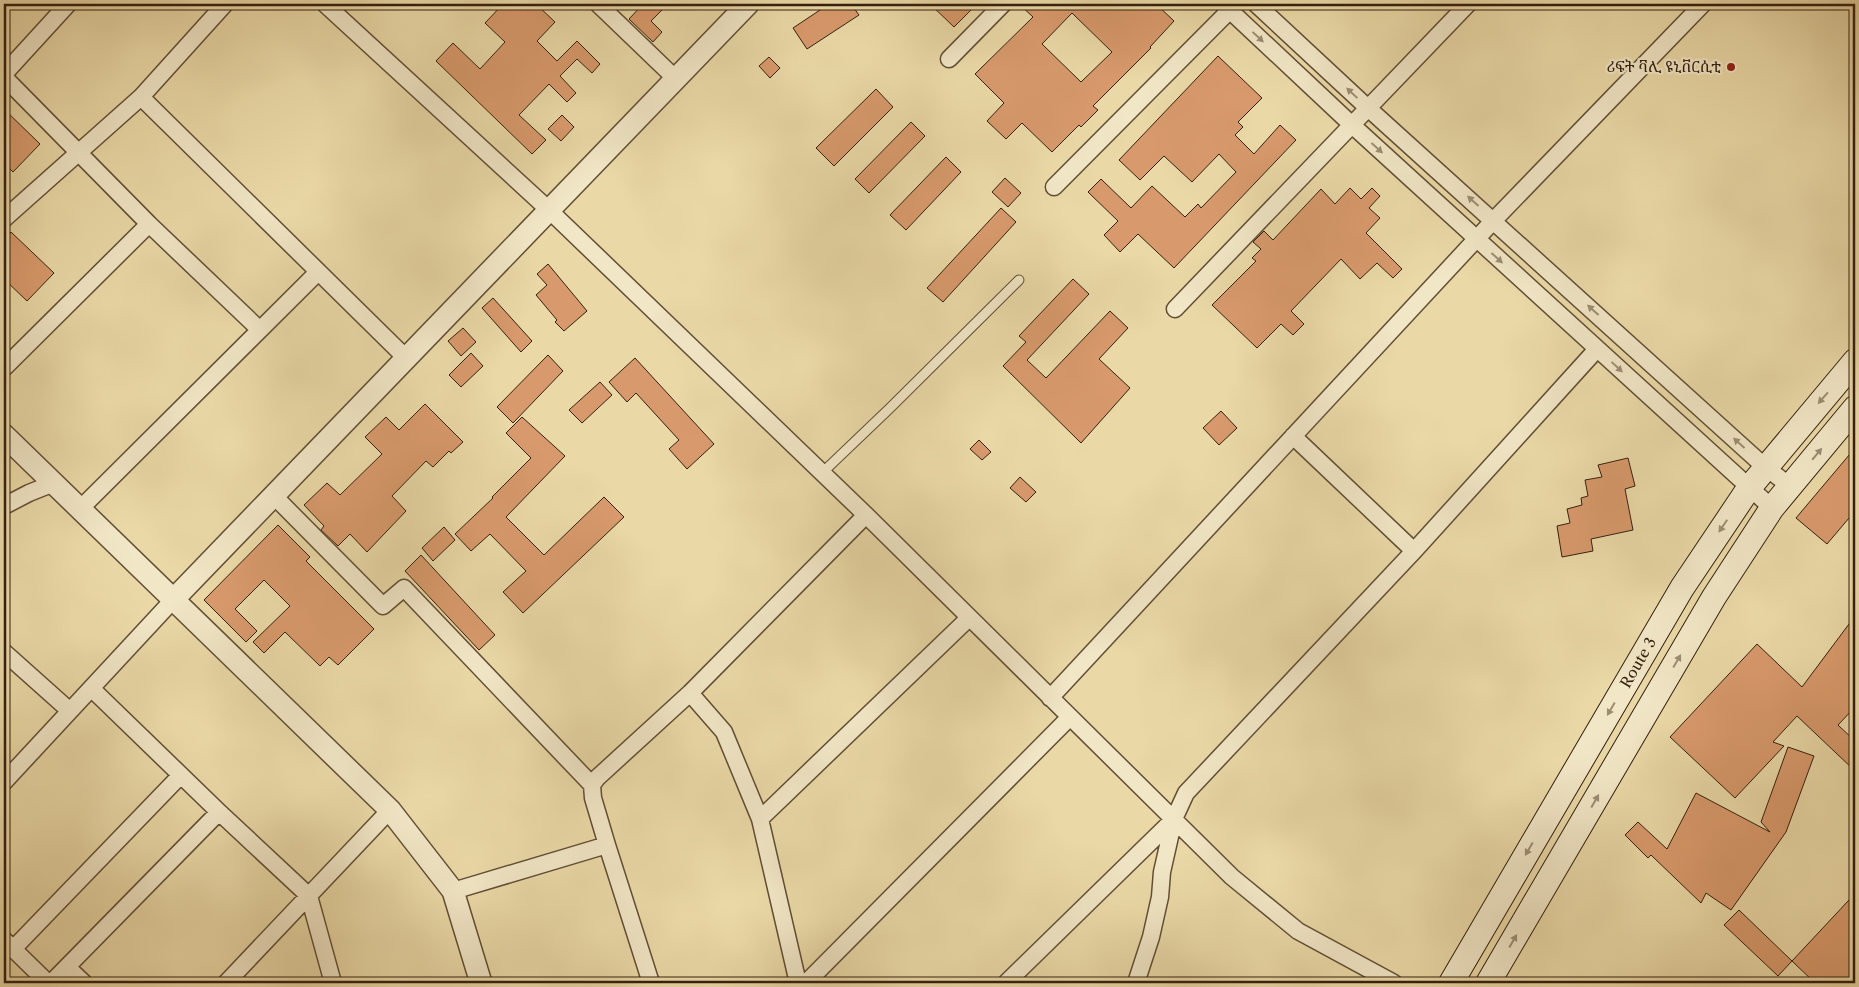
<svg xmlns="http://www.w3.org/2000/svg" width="1859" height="987" viewBox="0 0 1859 987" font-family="'Libre Caslon Text','Noto Serif Ethiopic',serif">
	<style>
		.building { fill: #d89a6c; stroke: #34200f; fill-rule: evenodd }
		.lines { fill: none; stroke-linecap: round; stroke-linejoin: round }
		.service-casing { stroke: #624e35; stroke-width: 11 }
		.minor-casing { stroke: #624e35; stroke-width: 19 }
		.tertiary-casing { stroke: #624e35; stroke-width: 24 }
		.secondary-casing { stroke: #34200f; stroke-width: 26 }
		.service { stroke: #f1e6c6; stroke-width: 9 }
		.minor { stroke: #f1e6c6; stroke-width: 16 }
		.tertiary { stroke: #f1e6c6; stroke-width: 21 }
		.secondary { stroke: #f1e6c6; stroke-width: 24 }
		.oneway { fill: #9c8d74 }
		.poi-dot { fill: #8f2418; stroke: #f1e6c6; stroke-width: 2 }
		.labels { text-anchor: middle; stroke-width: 4.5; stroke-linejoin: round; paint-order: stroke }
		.poi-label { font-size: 15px; fill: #34200f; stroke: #f1e6c6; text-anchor: end }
		.street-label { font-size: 15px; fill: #34200f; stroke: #f1e6c6 }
	</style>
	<rect width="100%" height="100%" fill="#ead9a7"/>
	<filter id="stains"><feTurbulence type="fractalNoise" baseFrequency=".004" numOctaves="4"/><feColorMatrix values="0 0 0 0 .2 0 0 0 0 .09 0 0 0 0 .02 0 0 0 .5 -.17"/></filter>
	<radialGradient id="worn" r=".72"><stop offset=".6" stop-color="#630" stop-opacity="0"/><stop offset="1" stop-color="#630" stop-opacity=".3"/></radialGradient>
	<path class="building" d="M503 4H536L555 22 537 41 557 61 577 41 600 64 592 73 577 59 560 76 576 93 567 102 549 84 519 115 546 140 532 154 436 61 453 43 480 69 505 42 485 23Z
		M643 4H668L651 21 662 32 653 42 629 19Z
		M829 4H851L859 15 807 49 793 28Z
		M930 4H965L971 10 954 27Z
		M1019 4H1156L1174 21 1150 47 1151 48 1093 106 1098 110 1081 127 1079 125 1052 152 1022 123 1006 139 987 121 1004 103 975 74 1033 17ZM1072 13 1112 52 1081 82 1042 44Z
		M1218 56 1262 98 1238 122 1243 127 1235 135 1254 154 1280 125 1296 140 1174 268 1138 234 1120 252 1104 235 1118 221 1088 192 1101 179 1131 208 1152 186 1185 217 1198 204 1201 208 1236 172 1219 154 1192 182 1164 156 1140 180 1119 160Z
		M769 57 780 68 770 78 759 66Z
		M876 89 893 107 834 166 816 148Z
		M4 109 40 144 13 172 4 163Z
		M562 115 574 127 561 141 548 129Z
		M911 122 925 136 869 193 855 179Z
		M946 157 961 172 906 230 890 215Z
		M1005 178 1021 193 1008 207 992 192Z
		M1350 188 1361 199 1372 188 1380 196 1369 208 1380 218 1366 233 1402 269 1393 278 1377 263 1360 279 1341 259 1291 311 1304 324 1293 335 1281 324 1257 348 1212 305 1256 261 1252 258 1261 249 1253 242 1264 231 1273 240 1321 189 1335 204Z
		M1001 208 1016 222 943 302 927 288Z
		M11 232 54 273 27 301 4 279V255L10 248 4 242V240Z
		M548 264 587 311 564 331 555 322 557 320 536 295 547 285 537 274Z
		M1073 279 1089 294 1027 360 1046 378 1110 311 1128 328 1099 359 1130 388 1081 443 1003 366 1026 342 1019 336Z
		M493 298 532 341 521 352 482 308Z
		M463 328 476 342 461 356 448 341Z
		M471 353 483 366 461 387 449 375Z
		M548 355 563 371 513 423 497 407Z
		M635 358 714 444 687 469 669 449 679 440 636 393 627 402 609 382Z
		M600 382 612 395 582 423 569 410Z
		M425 404 463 442 451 453 449 451 433 467 426 461 392 496 406 511 367 552 350 534 338 546 321 530 324 526 304 505 327 483 340 495 382 454 365 437 386 417 399 430Z
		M1221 411 1237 428 1219 445 1203 428Z
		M522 417 565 456 506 517 544 555 604 497 624 517 523 613 503 592 526 571 490 534 471 551 455 534 493 498 492 497 531 458 506 433Z
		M979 440 991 452 982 460 970 449Z
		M1855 448V511L1827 544 1796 518Z
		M1628 458 1635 486 1625 489 1633 530 1591 539 1593 551 1562 557 1557 526 1570 523 1567 509 1582 505 1581 498 1588 496 1585 480 1602 477 1598 465Z
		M1020 477 1036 492 1026 502 1010 488Z
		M278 525 310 557 306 561 374 629 338 665 329 657 320 666 285 632 264 653 253 642 290 606 264 580 235 609 257 631 246 642 204 600Z
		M444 527 455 540 433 561 422 548Z
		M421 555 495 635 479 650 405 571Z
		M1855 616V707L1838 725 1855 741V771L1797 716 1773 742 1784 746 1735 798 1670 737 1757 644 1802 687Z
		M1788 747 1814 756 1786 832 1731 910 1706 893 1701 903 1651 855 1648 858 1625 835 1638 822 1667 849 1696 793 1770 832 1761 822Z
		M1849 900 1855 906V983H1815L1792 961Z
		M1739 910 1792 961 1778 976 1724 925Z"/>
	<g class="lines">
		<g class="service-casing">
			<path id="service" d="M822 473 890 408 1019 280"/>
		</g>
		<g class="minor-casing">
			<path id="minor" d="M325 4 549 210 866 515 1232 877 1298 931 1394 983
				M598 4 676 79
				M1223 4 1352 125 1772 508
				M1256 4 1369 109 1765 467 1790 486
				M949 59 1003 4
				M4 74 68 4
				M4 77 149 224 260 330
				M141 97 406 358
				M1054 187 1236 4
				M4 219 141 97 225 4
				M1175 309 1468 4
				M4 368 149 224
				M1293 436 1414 551
				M274 496 383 606 404 588 592 785 593 798 607 845 651 983
				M4 506 29 493 54 483
				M80 509 318 272
				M4 652 70 711
				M91 688 219 812 309 896 333 983
				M690 693 724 732 760 819 798 983
				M1050 698 1494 220 1703 4
				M4 782 173 600
				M592 785 597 778 690 693 866 515
				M760 819 969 618
				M453 891 607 845
				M4 940 48 983
				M13 949 181 775
				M67 967 84 983
				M51 983 219 812
				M226 983 390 810
				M806 983 1070 717
				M1006 983 1174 819
				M1136 983 1151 937 1160 897 1162 872 1174 819 1186 793 1414 551 1597 349"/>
		</g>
		<g class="tertiary-casing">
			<path id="tertiary" d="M4 435 390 810 453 891 481 983
				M173 600 748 4"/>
		</g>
		<g class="secondary-casing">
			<g id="secondary">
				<path id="s1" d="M1451 983 1682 588 1749 488 1855 361"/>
				<path d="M1488 983 1714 597 1772 508 1855 408"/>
			</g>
		</g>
		<use href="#service" class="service"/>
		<use href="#minor" class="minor"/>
		<use href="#tertiary" class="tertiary"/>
		<use href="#secondary" class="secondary"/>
	</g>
	<defs><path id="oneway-solid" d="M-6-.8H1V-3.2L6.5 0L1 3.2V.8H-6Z" transform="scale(1.25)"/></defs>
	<g class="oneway">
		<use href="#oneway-solid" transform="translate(1258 37) rotate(43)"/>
		<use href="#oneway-solid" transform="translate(1352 93) rotate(-137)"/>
		<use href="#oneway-solid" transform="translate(1377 148) rotate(42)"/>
		<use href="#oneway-solid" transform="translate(1473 201) rotate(-138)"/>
		<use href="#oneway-solid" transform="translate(1497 258) rotate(42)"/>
		<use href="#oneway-solid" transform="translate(1593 310) rotate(-138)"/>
		<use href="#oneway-solid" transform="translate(1617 367) rotate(43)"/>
		<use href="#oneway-solid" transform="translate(1823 398) rotate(131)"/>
		<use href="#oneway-solid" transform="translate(1739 443) rotate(-138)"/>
		<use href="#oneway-solid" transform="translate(1817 454) rotate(-50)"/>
		<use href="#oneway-solid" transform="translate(1723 526) rotate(124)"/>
		<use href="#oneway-solid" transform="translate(1677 661) rotate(-60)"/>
		<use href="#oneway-solid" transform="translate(1611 709) rotate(120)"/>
		<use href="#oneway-solid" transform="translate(1595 801) rotate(-60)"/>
		<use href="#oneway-solid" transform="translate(1529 849) rotate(120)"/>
		<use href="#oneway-solid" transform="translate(1513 941) rotate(-60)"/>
	</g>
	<circle class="poi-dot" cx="1731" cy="67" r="5"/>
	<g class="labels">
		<g class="poi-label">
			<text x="1721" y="72">ሪፍት ቫሊ ዩኒቨርሲቲ</text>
		</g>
		<g class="street-label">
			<text dy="5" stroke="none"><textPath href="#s1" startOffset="371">Route 3</textPath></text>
		</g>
	</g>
	<rect width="1859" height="987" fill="none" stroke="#ead9a7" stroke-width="20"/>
	<rect x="5" y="5" width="1849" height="977" fill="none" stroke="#34200f" stroke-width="2.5"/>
	<rect x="10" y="10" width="1839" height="967" fill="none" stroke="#34200f"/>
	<rect width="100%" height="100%" filter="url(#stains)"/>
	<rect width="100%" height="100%" fill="url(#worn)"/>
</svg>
